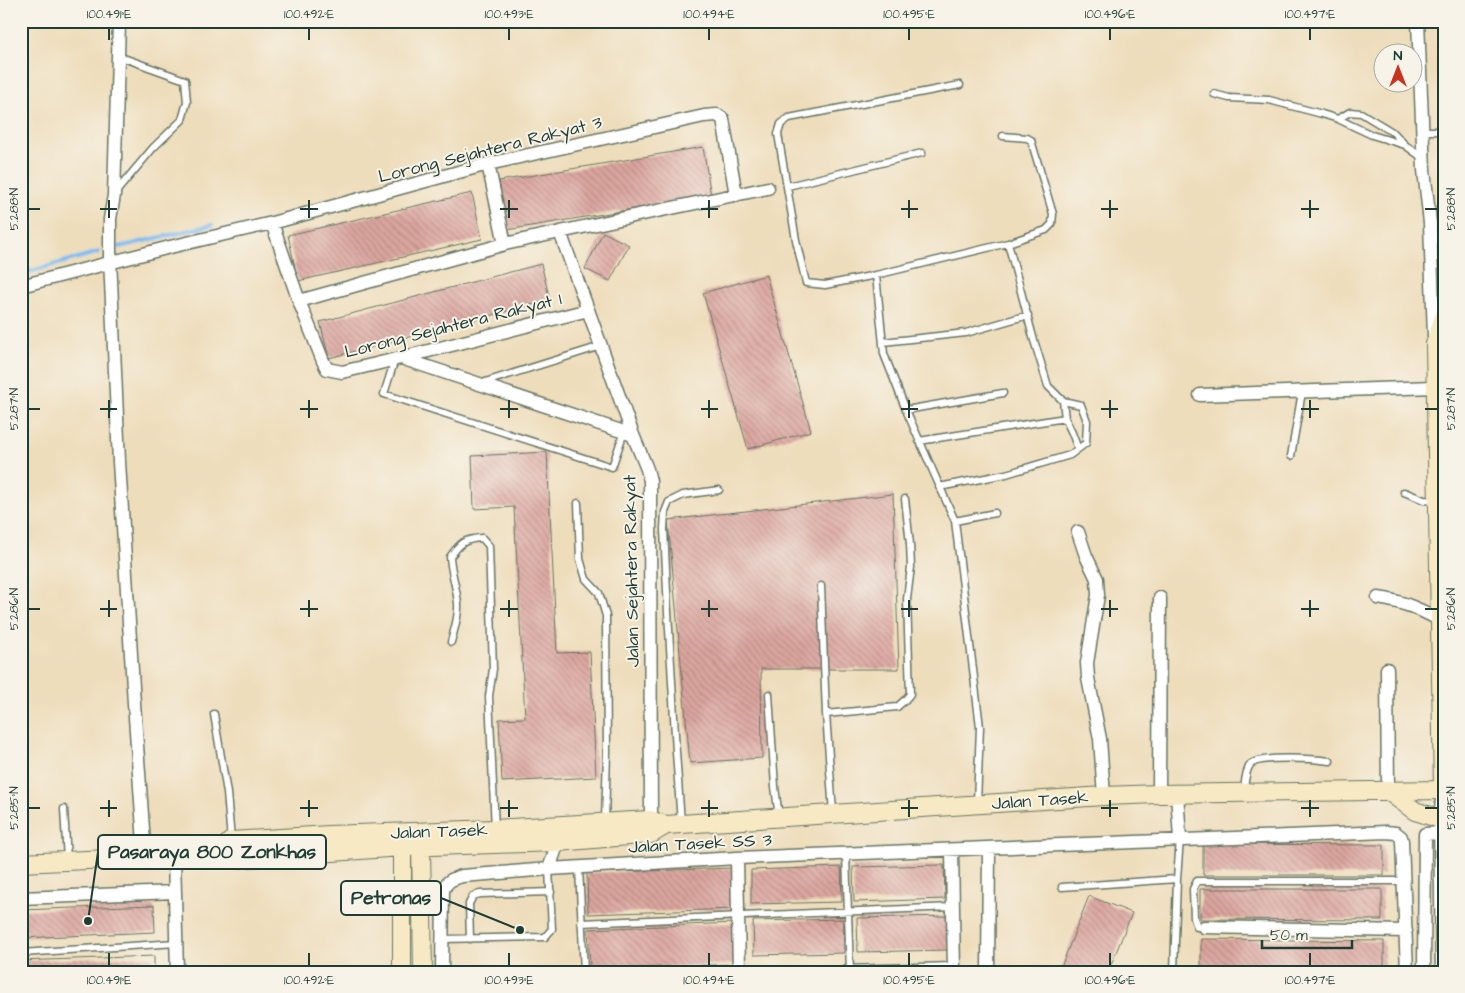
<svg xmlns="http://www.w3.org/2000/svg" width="1465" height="993" viewBox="0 0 1465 993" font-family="'Architects Daughter',sans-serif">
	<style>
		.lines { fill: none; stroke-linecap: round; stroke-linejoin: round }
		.stream { stroke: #80bdf3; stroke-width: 4 }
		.building { fill: url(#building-back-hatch) }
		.lane-casing { stroke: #677563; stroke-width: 9 }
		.street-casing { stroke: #677563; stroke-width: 15 }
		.secondary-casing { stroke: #677563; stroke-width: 20 }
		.lane { stroke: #fff; stroke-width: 6 }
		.street { stroke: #fff; stroke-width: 12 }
		.secondary { stroke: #f7e9c3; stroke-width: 18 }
		.ticks { fill: none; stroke: #1f3d34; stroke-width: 2 }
		.labels { text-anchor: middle; stroke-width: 4; stroke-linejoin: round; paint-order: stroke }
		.street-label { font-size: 18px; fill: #1f3d34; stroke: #f7f3e8 }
		.leader { fill: none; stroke: #1f3d34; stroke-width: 2 }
		.callout-dot { fill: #1f3d34; stroke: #f7f3e8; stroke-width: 2 }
		.callout { fill: #f7f3e8; stroke: #1f3d34; stroke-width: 2 }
		.callout-label { font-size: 19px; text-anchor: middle; font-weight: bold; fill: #1f3d34 }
		.neatline { fill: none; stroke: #1f3d34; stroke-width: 2 }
		.ticks-label { font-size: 12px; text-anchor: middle; fill: #1f3d34 }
	</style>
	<defs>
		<pattern id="building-back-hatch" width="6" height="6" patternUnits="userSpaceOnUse" patternTransform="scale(1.25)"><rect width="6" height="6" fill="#dca59f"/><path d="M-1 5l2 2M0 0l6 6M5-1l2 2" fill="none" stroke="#b28882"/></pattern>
	</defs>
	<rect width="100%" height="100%" fill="#f7f3e8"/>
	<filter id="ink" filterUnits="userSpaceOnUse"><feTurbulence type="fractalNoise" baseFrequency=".02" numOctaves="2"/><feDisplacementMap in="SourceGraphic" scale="10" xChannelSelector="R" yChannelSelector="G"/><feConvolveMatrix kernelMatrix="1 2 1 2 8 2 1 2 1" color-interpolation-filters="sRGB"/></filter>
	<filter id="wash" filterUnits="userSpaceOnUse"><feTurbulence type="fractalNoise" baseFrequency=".0096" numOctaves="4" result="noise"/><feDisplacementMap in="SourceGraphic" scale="20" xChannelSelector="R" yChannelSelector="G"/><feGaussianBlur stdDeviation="1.12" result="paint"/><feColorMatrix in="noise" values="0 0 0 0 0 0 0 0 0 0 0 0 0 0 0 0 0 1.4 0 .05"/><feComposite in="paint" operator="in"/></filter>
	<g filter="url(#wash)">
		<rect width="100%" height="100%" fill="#edb"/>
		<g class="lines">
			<path class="stream" d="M119 247 212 225
				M21 274 99 252"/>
		</g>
		<g id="blocks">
			<path class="building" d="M703 147 711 196 507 230 499 181Z
				M472 193 482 239 298 281 288 235Z
				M603 232 629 245 610 281 585 269Z
				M541 264 550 300 329 358 320 322Z
				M766 275 811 431 748 449 703 293Z
				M547 452 557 653 590 652 596 777 502 782 499 719 525 718 514 507 474 509 472 456Z
				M893 494 899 669H761L762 758 690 763 668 520Z
				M1203 844 1384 845V875H1203Z
				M944 865 945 899 854 902 853 867Z
				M841 867 842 902 751 904V870Z
				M733 868 735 909 588 914 587 873Z
				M1200 889H1382V920L1200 919Z
				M1089 896 1132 913 1108 972H1059Z
				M154 905 155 932 21 938V910Z
				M948 916 949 950 858 952 857 918Z
				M843 919 844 953 754 955 753 921Z
				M735 923 736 964 590 970 588 929Z
				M1201 939 1384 941V972L1201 970Z
				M154 956V972H21V961Z"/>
		</g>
	</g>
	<g filter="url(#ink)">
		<use href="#blocks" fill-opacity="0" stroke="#677563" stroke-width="1"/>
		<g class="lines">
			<g class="lane-casing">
				<path id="lane" d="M960 85 789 118 781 124 778 134 796 240 806 283 825 285 876 275 1008 243 1046 230 1052 224 1053 214 1031 140 1027 138 1003 136
					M1214 94 1229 98 1269 100 1322 114 1338 119 1372 135 1405 145
					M1338 119 1350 112 1361 113 1394 133 1405 145 1423 158
					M1423 131H1444
					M788 186 922 153
					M116 192 153 148 182 120 187 102 185 80 118 56
					M876 275 884 354 906 410 955 521 980 727 977 803
					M883 342 966 333 1028 315
					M395 359 384 394 612 467 624 432
					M482 383 601 346
					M1063 401 1065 418 1072 433 1078 449
					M906 410 1003 393
					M919 441 1065 418
					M1291 456 1302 392
					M939 487 1006 474 1070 455 1086 443 1087 421 1081 405 1063 401 1048 386 1033 337 1008 243
					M1404 492 1424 500 1436 501
					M578 503 580 559 586 579 599 593 606 616 607 752 605 822
					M955 521 995 513
					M821 586 826 714 833 813
					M451 642C454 630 459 617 458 604 457 589 451 573 450 557 460 543 464 539 482 538L489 546 493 669 489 696 495 829
					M769 694 775 787 779 817
					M214 714 227 793 231 840
					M826 714 897 707 905 700 910 694 907 599 911 567 910 544 905 499
					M1244 791C1245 782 1245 772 1250 765 1257 755 1317 759 1330 761
					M64 809 67 860
					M681 823 676 752 668 612 664 529 665 512 669 502 683 495 719 490
					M846 854 850 972
					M579 868 584 972
					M1062 887 1177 879
					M581 923 953 907
					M1204 927H1197L1194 918 1193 889 1197 881H1404
					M442 939 545 937 552 929 549 869
					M470 939 469 904 473 896 480 894 551 892
					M21 953 177 943
					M1174 972 1177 879 1180 839"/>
			</g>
			<g class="street-casing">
				<path id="street" d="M119 21 114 195 110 219V258L119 462 134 703 145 857
					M1418 21 1424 170 1430 223 1434 336
					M488 164 505 244
					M272 223 299 301 323 361 327 369 342 372 401 358 588 310
					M560 232 633 435 647 469 650 481 651 829
					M21 286 170 247 272 223 488 164 704 116 717 115 723 119 736 195
					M299 301 505 244 638 215 768 188
					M401 358 633 435
					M1200 395 1435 387
					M1078 532 1086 556 1097 579 1098 595 1087 663 1088 678 1100 739 1104 796
					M1378 598C1404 602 1417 608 1440 620
					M1387 669 1388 791
					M1177 793 1180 839
					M1159 794 1160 598
					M952 850 954 972
					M174 856 177 972
					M737 858 739 972
					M549 869 558 842
					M21 898 175 892
					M1204 927 1406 931
					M442 972 443 891C446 881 452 879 462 876L549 869 737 858 1386 832 1396 833 1401 837 1402 841 1407 972
					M847 972 954 969
					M988 972 989 849
					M1424 972 1425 834 1440 833
					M1442 972 1440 819 1443 790"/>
			</g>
			<g class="secondary-casing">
				<path id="secondary" d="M1443 790 1435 344 1444 317
					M1388 791 1415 811 1440 819
					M402 847V972
					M421 847 423 972
					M217 854 231 841 329 835 495 829 650 820 666 825 1104 796 1159 794 1444 790
					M21 863 217 854 232 859 402 847 558 842 605 838 651 834 666 825"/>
			</g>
			<use href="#lane" class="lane"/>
			<use href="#street" class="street"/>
			<use href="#secondary" class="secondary"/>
		</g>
	</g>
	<path class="ticks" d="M109 28V40M309 28V40M509 28V40M709 28V40M909 28V40M1110 28V40M1310 28V40M109 200V218M309 200V218M509 200V218M709 200V218M909 200V218M1110 200V218M1310 200V218M28 209H40M100 209H117M300 209H318M500 209H518M701 209H718M901 209H918M1101 209H1118M1301 209H1319M1425 209H1438M109 400V418M309 400V418M509 400V418M709 400V418M909 400V418M1110 400V418M1310 400V418M28 409H40M100 409H117M300 409H318M500 409H518M701 409H718M901 409H918M1101 409H1118M1301 409H1319M1425 409H1438M109 600V617M309 600V617M509 600V617M709 600V617M909 600V617M1110 600V617M1310 600V617M28 609H40M100 609H117M300 609H318M500 609H518M701 609H718M901 609H918M1101 609H1118M1301 609H1319M1425 609H1438M109 800V817M309 800V817M509 800V817M709 800V817M909 800V817M1110 800V817M1310 800V817M28 808H40M100 808H117M300 808H318M500 808H518M701 808H718M901 808H918M1101 808H1118M1301 808H1319M1425 808H1438M109 953V966M309 953V966M509 953V966M709 953V966M909 953V966M1110 953V966M1310 953V966"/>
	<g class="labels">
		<g class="street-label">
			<text transform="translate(490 149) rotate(-14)" y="6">Lorong Sejahtera Rakyat 3</text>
			<text transform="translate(453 325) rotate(-14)" y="6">Lorong Sejahtera Rakyat 1</text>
			<text transform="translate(631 571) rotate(-91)" y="6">Jalan Sejahtera Rakyat</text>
			<text transform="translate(1040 800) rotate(-4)" y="6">Jalan Tasek</text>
			<text transform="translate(439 831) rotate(-2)" y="6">Jalan Tasek</text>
			<text transform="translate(700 843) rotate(-3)" y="6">Jalan Tasek SS 3</text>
		</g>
	</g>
	<path class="leader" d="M88 921L98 852M520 930L441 898"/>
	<g class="callout-dot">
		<circle cx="88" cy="921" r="5"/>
		<circle cx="520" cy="930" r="5"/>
	</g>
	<g class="callout">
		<rect x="98" y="835" width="228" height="34" rx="5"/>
		<rect x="341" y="881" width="100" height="34" rx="5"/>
	</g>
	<g class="callout-label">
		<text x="212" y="858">Pasaraya 800 Zonkhas</text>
		<text x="391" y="904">Petronas</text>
	</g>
	<rect width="1465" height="993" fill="none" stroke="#f7f3e8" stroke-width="55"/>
	<g transform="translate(1398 68)"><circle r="24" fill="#f7f3e8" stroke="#a1aaa0"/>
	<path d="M0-4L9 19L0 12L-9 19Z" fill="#c8321e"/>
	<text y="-8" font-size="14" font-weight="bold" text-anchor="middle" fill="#1f3d34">N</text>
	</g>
	<path d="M1262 940v8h90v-8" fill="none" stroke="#1f3d34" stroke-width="2.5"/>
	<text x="1270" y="940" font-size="15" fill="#1f3d34" stroke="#f7f3e8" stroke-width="4" paint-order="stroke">50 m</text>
	<rect x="28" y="28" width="1410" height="938" class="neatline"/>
	<g class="ticks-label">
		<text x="109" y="18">100.491°E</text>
		<text x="309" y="18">100.492°E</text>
		<text x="509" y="18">100.493°E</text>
		<text x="709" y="18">100.494°E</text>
		<text x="909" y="18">100.495°E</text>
		<text x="1110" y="18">100.496°E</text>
		<text x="1310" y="18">100.497°E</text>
		<text transform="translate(14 209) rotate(-90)" y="4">5.288°N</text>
		<text transform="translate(1451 209) rotate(-90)" y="4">5.288°N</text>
		<text transform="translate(14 409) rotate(-90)" y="4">5.287°N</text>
		<text transform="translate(1451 409) rotate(-90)" y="4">5.287°N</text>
		<text transform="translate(14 609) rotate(-90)" y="4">5.286°N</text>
		<text transform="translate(1451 609) rotate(-90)" y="4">5.286°N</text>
		<text transform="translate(14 808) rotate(-90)" y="4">5.285°N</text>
		<text transform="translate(1451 808) rotate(-90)" y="4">5.285°N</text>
		<text x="109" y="984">100.491°E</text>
		<text x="309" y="984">100.492°E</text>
		<text x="509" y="984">100.493°E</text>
		<text x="709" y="984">100.494°E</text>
		<text x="909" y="984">100.495°E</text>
		<text x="1110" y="984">100.496°E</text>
		<text x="1310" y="984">100.497°E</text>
	</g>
</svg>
